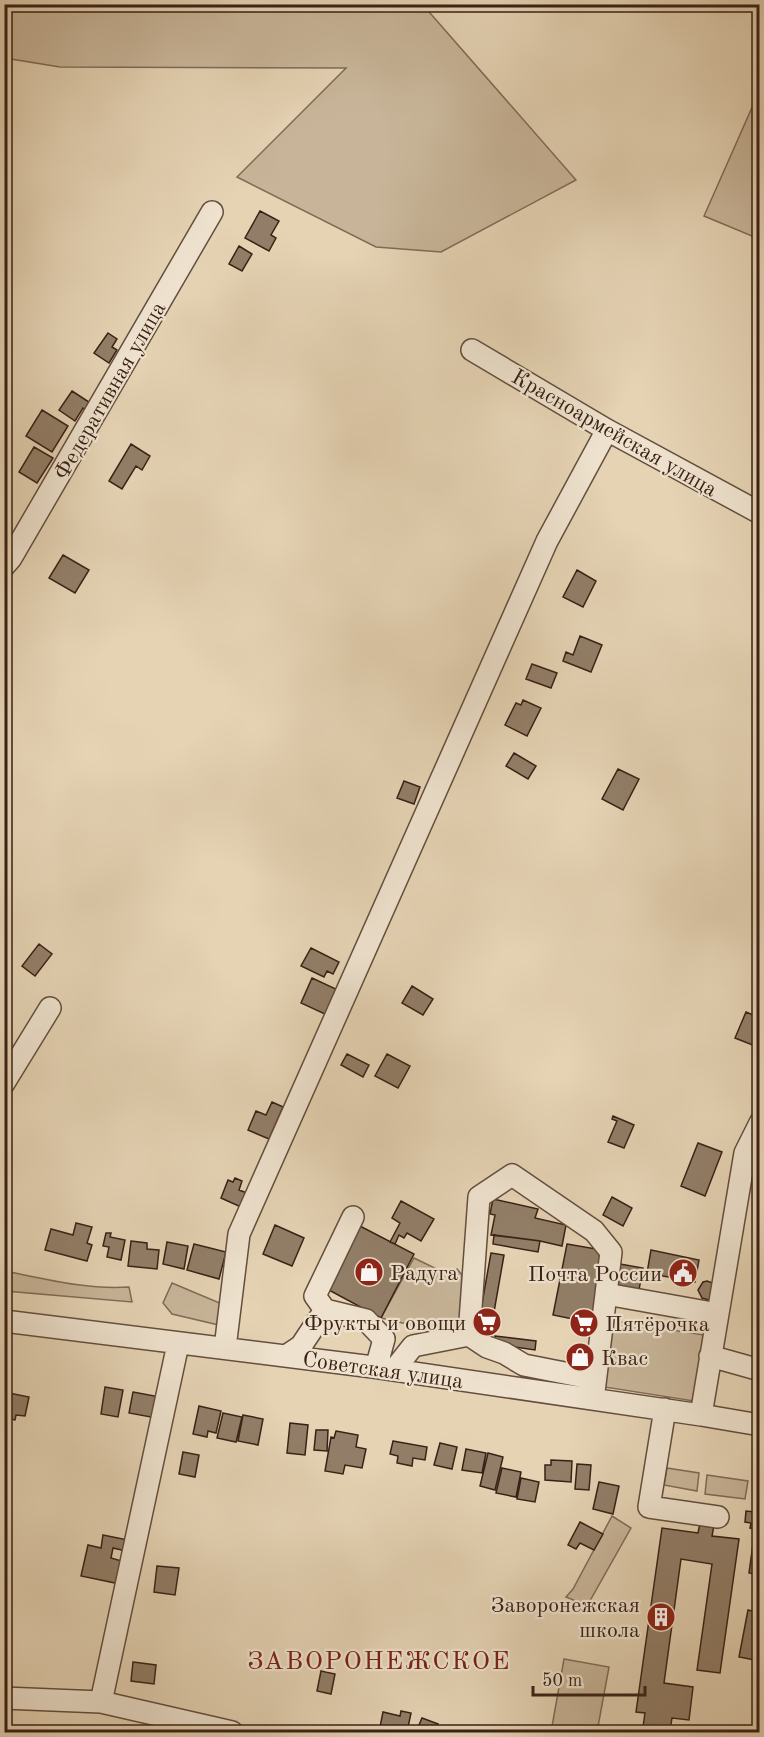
<svg xmlns="http://www.w3.org/2000/svg" width="764" height="1737" viewBox="0 0 764 1737" font-family="'Old Standard TT',serif">
	<style>
		.green { fill: #c8b599; stroke: #806b57; stroke-width: 1.5 }
		.building { fill: #927e68; stroke: #392115; stroke-width: 1.5 }
		.lines { fill: none; stroke-linecap: round; stroke-linejoin: round }
		.minor-casing { stroke: #644e3d; stroke-width: 24 }
		.minor { stroke: #eee2ce; stroke-width: 21 }
		.labels { text-anchor: middle; stroke-width: 4.5; stroke-linejoin: round; paint-order: stroke }
		.street-label { font-size: 22px; fill: #392115; stroke: #eee2ce }
		.poi-label { font-size: 22px; fill: #392115; stroke: #eee2ce; text-anchor: start }
		.quarter-label { font-size: 26px; letter-spacing: 1.5px; fill: #7a1f14; stroke: #eee2ce }
	</style>
	<rect width="100%" height="100%" fill="#e5d3b4"/>
	<filter id="stains"><feTurbulence type="fractalNoise" baseFrequency=".00333" numOctaves="4"/><feColorMatrix values="0 0 0 0 .2 0 0 0 0 .09 0 0 0 0 .02 0 0 0 .5 -.17"/></filter>
	<radialGradient id="worn" r=".72"><stop offset=".6" stop-color="#630" stop-opacity="0"/><stop offset="1" stop-color="#630" stop-opacity=".3"/></radialGradient>
	<path class="green" d="M4 5H423L576 180 441 252 376 247 237 177 346 68 60 67 5 58Z
		M754 103 760 105 759 239 704 216Z
		M414 1258 449 1275 457 1269 468 1282 465 1320 450 1334 381 1318Z
		M5 1271C45 1279 88 1290 129 1287L132 1302 5 1291Z
		M172 1283 222 1304 223 1326 172 1314 163 1303Z
		M609 1320 710 1336 700 1402 598 1386Z
		M667 1468 699 1473 697 1491 664 1485Z
		M707 1475 748 1481 745 1499 705 1494Z
		M612 1516 631 1528 587 1606 566 1597 573 1589Z
		M564 1659 609 1667 597 1732H551Z"/>
	<path class="building" d="M260 211 279 221 271 235 276 238 269 251 245 238Z
		M239 246 252 254 242 271 229 264Z
		M108 333 117 339 112 347 117 350 109 363 94 353Z
		M72 391 95 406 90 413 83 408 75 421 59 410Z
		M42 410 68 426 52 452 26 436Z
		M131 444 150 456 142 470 136 466 122 489 109 481Z
		M34 447 53 458 37 483 19 472Z
		M63 555 89 570 75 593 49 578Z
		M577 570 596 581 583 607 563 597Z
		M580 636 602 645 591 672 563 661 566 652 573 655Z
		M532 664 557 673 551 688 526 679Z
		M523 700 541 708 527 736 505 725 516 703 521 705Z
		M514 753 536 766 528 779 506 766Z
		M618 769 639 779 623 810 602 799Z
		M404 781 420 787 414 804 397 798Z
		M39 944 52 954 35 976 22 966Z
		M311 948 339 962 333 974 327 971 324 977 301 966Z
		M312 978 338 990 327 1015 301 1003Z
		M412 986 433 999 423 1015 402 1003Z
		M746 1012 760 1018V1048L735 1038Z
		M347 1054 369 1065 363 1077 341 1065Z
		M387 1054 410 1066 398 1088 375 1076Z
		M272 1102 283 1107 269 1139 248 1130 256 1111 266 1115Z
		M613 1116 634 1125 624 1148 608 1142 617 1121 612 1119Z
		M698 1143 722 1152 705 1196 681 1186Z
		M235 1178 242 1181 239 1190 247 1193 241 1207 221 1198 228 1180 233 1182Z
		M612 1197 632 1208 623 1226 603 1215Z
		M493 1199 538 1209 535 1218 566 1225 562 1246 540 1241 491 1235 495 1215 490 1214Z
		M401 1201 434 1219 421 1241 407 1233 404 1238 399 1235 395 1244 390 1242 400 1223 392 1218Z
		M76 1223 92 1227 87 1243 92 1245 87 1261 45 1250 51 1229 73 1235Z
		M275 1225 304 1238 292 1266 263 1254Z
		M358 1225 414 1254 381 1318 325 1288Z
		M106 1233H111L110 1237 125 1240 121 1260 107 1257 109 1247 103 1246Z
		M494 1235 540 1241 538 1252 493 1244Z
		M131 1241 147 1243V1249L159 1250 157 1269 128 1266Z
		M167 1242 188 1246 184 1269 163 1264Z
		M194 1244 226 1252 219 1279 187 1270Z
		M567 1244 608 1251 594 1321H591L589 1331 576 1328 578 1320 553 1315Z
		M651 1250 699 1260 695 1282 647 1273Z
		M491 1253 504 1255 491 1329 478 1326Z
		M620 1264 643 1268 639 1290 617 1286Z
		M707 1281 715 1284 712 1299 709 1300 702 1298 698 1290 703 1282Z
		M495 1336 536 1341 535 1350 494 1344Z
		M105 1387 123 1390 118 1417 101 1414Z
		M133 1392 160 1397 156 1418 129 1413Z
		M9 1393 29 1397 25 1416 16 1415 15 1420 4 1418Z
		M199 1406 221 1411 216 1433 208 1431 207 1437 193 1434Z
		M223 1413 242 1417 236 1442 217 1438Z
		M243 1415 263 1419 258 1445 238 1441Z
		M290 1423 308 1425 305 1455 287 1453Z
		M316 1430H328L327 1451 314 1450Z
		M336 1431 358 1435 356 1447 366 1449 362 1468 345 1465 343 1474 325 1471 331 1437 334 1438Z
		M393 1441 427 1447 425 1460 413 1458 412 1466 397 1463 398 1456 390 1454Z
		M440 1443 457 1447 452 1469 434 1465Z
		M466 1449 486 1453 482 1473 462 1470Z
		M183 1452 199 1455 195 1477 179 1474Z
		M488 1453 503 1457 495 1490 480 1486Z
		M551 1460 572 1461 571 1482 545 1480V1465H551Z
		M577 1464 591 1465 589 1490 575 1489Z
		M502 1468 521 1472 516 1497 496 1493Z
		M521 1478 539 1482 535 1502 517 1499Z
		M599 1482 619 1486 613 1514 593 1509Z
		M758 1490H760V1529L750 1528 751 1523 745 1522 746 1511 755 1512Z
		M580 1522 603 1534 594 1550 580 1543 576 1549 568 1545Z
		M700 1523 714 1525 712 1536 739 1539 720 1673 697 1670 712 1564 681 1559 664 1683 693 1687 689 1720 672 1718 670 1731 643 1727 645 1713 636 1712 662 1528 698 1533Z
		M103 1535 128 1540 126 1551 113 1548 111 1558 125 1562 120 1584 81 1576 88 1545 101 1548Z
		M753 1544 760 1545V1575L749 1573Z
		M157 1566 179 1568 175 1595 154 1592Z
		M748 1610 760 1613V1661L739 1657Z
		M133 1662 156 1665 154 1684 131 1681Z
		M321 1671 335 1674 331 1694 317 1691Z
		M401 1711 411 1713 407 1732H379L383 1712 400 1716Z
		M422 1718 438 1724 434 1732H416Z"/>
	<g class="lines">
		<g class="minor-casing">
			<path id="minor" d="M472 350 607 430 760 513
				M4 566 11 558 212 212
				M4 1083 50 1008
				M325 1310 315 1296 353 1217
				M4 1321 373 1367 701 1415 760 1425
				M469 1335 479 1197 512 1175 594 1231 611 1252 606 1294
				M225 1348 239 1234 547 541 607 430
				M286 1356 301 1346 325 1310 366 1320 384 1339 379 1357 382 1368
				M710 1356 760 1370
				M394 1370 413 1346 469 1335 487 1347 504 1353 524 1365 595 1379
				M594 1392 606 1294 718 1314
				M665 1409 649 1507 718 1517
				M701 1415 745 1153 760 1123
				M4 1698 101 1702 232 1732
				M101 1702 178 1344"/>
		</g>
		<use href="#minor" class="minor"/>
	</g>
	<defs>
		<g id="shop-disc" transform="scale(1.5)"><circle r="9.5" fill="#8f2418" stroke="#eee2ce"/><path d="M-5-2.5h2.3a2.7 3.5 0 0 1 5.4 0H5L5.5 6h-11ZM-1.5-2.5h3a1.5 2.3 0 0 0-3 0Z" fill="#fff"/></g>
		<g id="civic-disc" transform="scale(1.5)"><circle r="9.5" fill="#8f2418" stroke="#eee2ce"/><path d="M-.6-6.5H3V-4.5H.6V-3L4-1V1h2V6H-6V1h2V-1L-.6-3ZM-1.2 2.5V6h2.4V2.5Z" fill="#fff"/></g>
		<g id="supermarket-disc" transform="scale(1.5)"><circle r="9.5" fill="#8f2418" stroke="#eee2ce"/><path d="M-6-5.5h2.5l.6 2H6L4.5 2H-2.5L-4.4-4H-6ZM-1.5 3.2a1.3 1.3 0 1 0 .1 0ZM3 3.2a1.3 1.3 0 1 0 .1 0Z" fill="#fff"/></g>
		<g id="building-disc" transform="scale(1.5)"><circle r="9.5" fill="#8f2418" stroke="#eee2ce"/><path d="M-4-6H4V6H1V3H-1V6H-4ZM-2.5-4.3h1.7v1.8h-1.7ZM.8-4.3h1.7v1.8H.8ZM-2.5-1h1.7V.8h-1.7ZM.8-1h1.7V.8H.8Z" fill="#fff"/></g>
	</defs>
	<g fill-rule="evenodd">
		<use href="#shop-disc" x="369" y="1272"/>
		<use href="#civic-disc" x="683" y="1273"/>
		<use href="#supermarket-disc" x="487" y="1322"/>
		<use href="#supermarket-disc" x="584" y="1323"/>
		<use href="#shop-disc" x="580" y="1357"/>
		<use href="#building-disc" x="661" y="1617"/>
	</g>
	<g class="labels">
		<g class="street-label">
			<text transform="translate(109 390) rotate(-60)" y="8">Федеративная улица</text>
			<text transform="translate(615 432) rotate(30)" y="8">Красноармейская улица</text>
			<text transform="translate(383 1369) rotate(8)" y="8">Советская улица</text>
		</g>
		<g class="poi-label">
			<text x="390" y="1280">Радуга</text>
			<text x="662" y="1281" text-anchor="end">Почта России</text>
			<text x="466" y="1330" text-anchor="end">Фрукты и овощи</text>
			<text x="605" y="1331">Пятёрочка</text>
			<text x="601" y="1365">Квас</text>
			<text x="640" y="1612" text-anchor="end">Заворонежская<tspan x="640" dy="25">школа</tspan></text>
		</g>
		<g class="quarter-label">
			<text x="379" y="1669">ЗАВОРОНЕЖСКОЕ</text>
		</g>
	</g>
	<rect width="764" height="1737" fill="none" stroke="#e5d3b4" stroke-width="24"/>
	<rect x="6" y="6" width="752" height="1725" fill="none" stroke="#392115" stroke-width="3"/>
	<rect x="12" y="12" width="740" height="1713" fill="none" stroke="#392115" stroke-width="1.5"/>
	<path d="M533 1686v9h112v-9" fill="none" stroke="#392115" stroke-width="3"/>
	<text x="542" y="1686" font-size="18" fill="#392115" stroke="#eee2ce" stroke-width="4.5" paint-order="stroke">50 m</text>
	<rect width="100%" height="100%" filter="url(#stains)"/>
	<rect width="100%" height="100%" fill="url(#worn)"/>
</svg>
